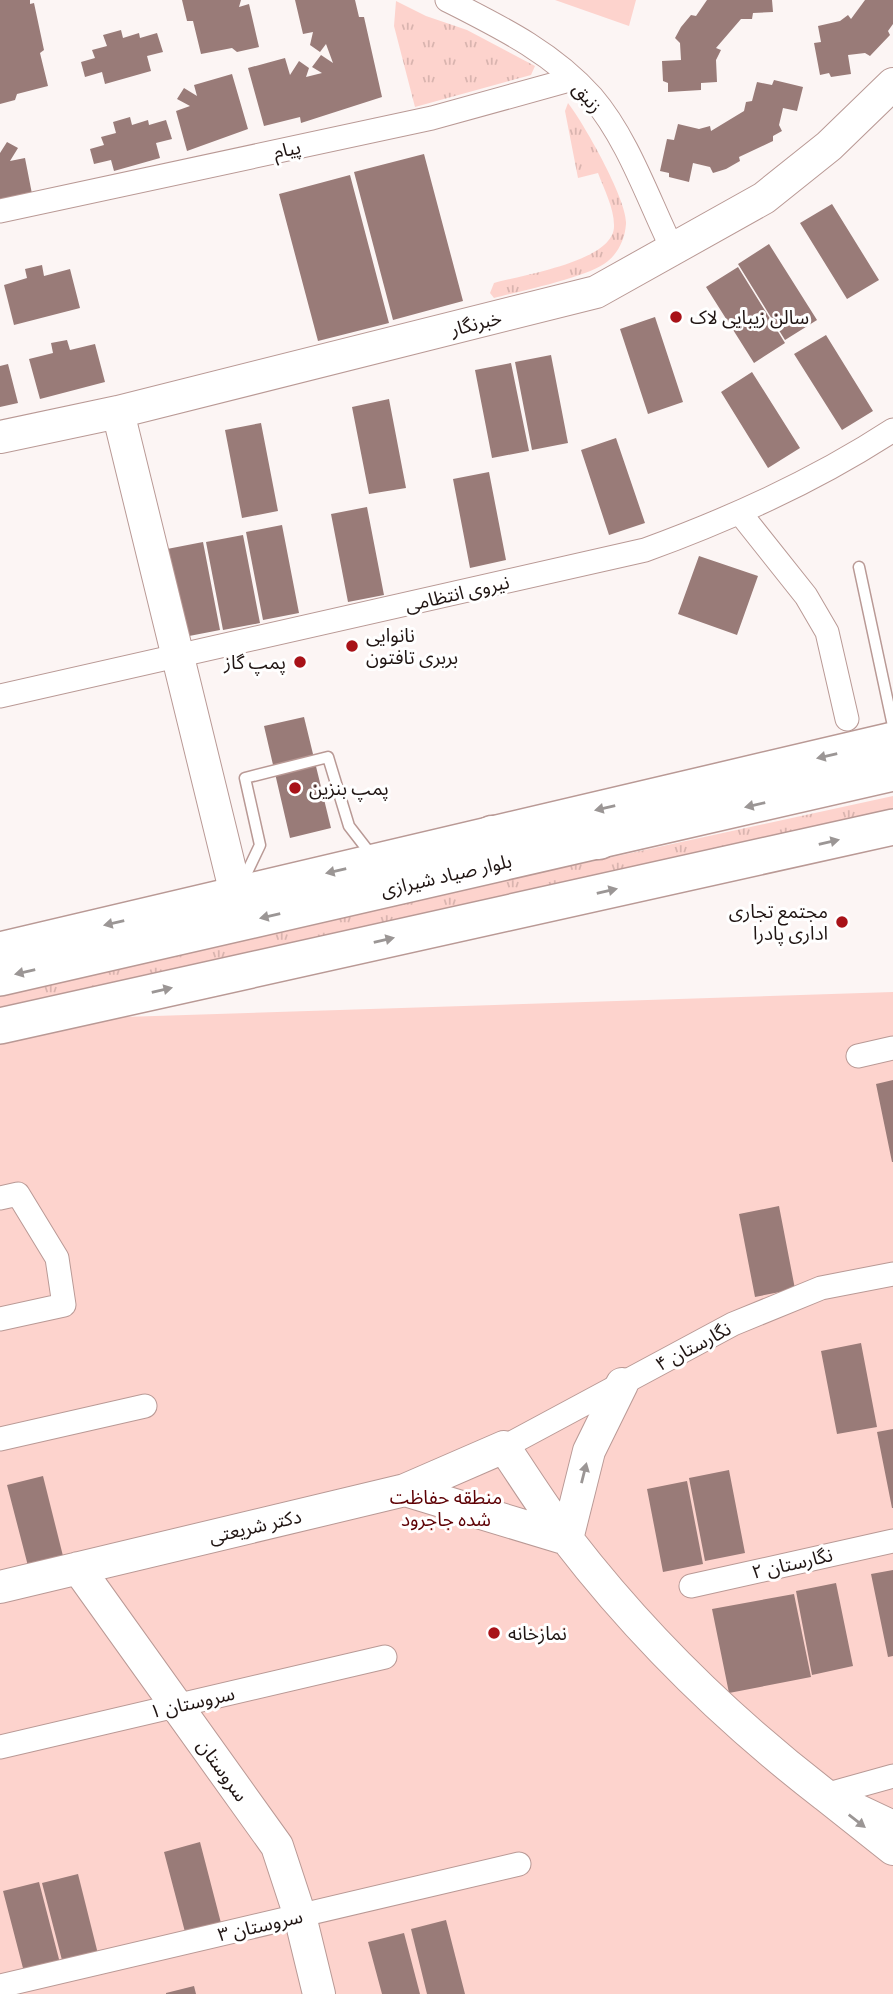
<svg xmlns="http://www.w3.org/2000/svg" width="893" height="1994" viewBox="0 0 893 1994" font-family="'Exo 2','Noto Sans Arabic',sans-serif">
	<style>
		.grass { fill: url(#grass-tufts) }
		.green { fill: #fdd3cd }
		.building { fill: #997b78 }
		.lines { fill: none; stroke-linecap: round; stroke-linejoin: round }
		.lane-casing { stroke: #b99995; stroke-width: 13 }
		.street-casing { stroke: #b99995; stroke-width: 25 }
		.secondary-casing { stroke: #b99995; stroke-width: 34 }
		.primary-casing { stroke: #b99995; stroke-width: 38 }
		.highway-casing { stroke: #b99995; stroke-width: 41 }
		.lane { stroke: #fff; stroke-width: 10 }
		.street { stroke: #fff; stroke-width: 23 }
		.secondary { stroke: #fff; stroke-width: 32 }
		.primary { stroke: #fff; stroke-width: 35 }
		.highway { stroke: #fff; stroke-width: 38 }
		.oneway { fill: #9b9695 }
		.poi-dot { fill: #a81218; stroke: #fff; stroke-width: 2.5 }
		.labels { text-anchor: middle; stroke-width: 6; stroke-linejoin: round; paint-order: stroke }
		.street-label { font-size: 19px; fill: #201513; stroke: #fff }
		.poi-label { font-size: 19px; fill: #201513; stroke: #fff; text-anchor: start }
		.park-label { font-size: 19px; fill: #5d0004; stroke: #fff }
	</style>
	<defs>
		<pattern id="grass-tufts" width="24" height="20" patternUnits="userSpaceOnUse" patternTransform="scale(1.75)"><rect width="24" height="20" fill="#fdd3cd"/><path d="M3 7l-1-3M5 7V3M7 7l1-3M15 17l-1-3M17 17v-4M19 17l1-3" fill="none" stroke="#d9b4af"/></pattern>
	</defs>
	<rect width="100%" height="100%" fill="#fcf5f4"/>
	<path class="grass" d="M396 1 426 16 467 30 535 66 531 75 415 107 394 26Z
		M568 103C583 122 628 201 626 224 625 238 619 252 608 261 590 277 520 291 494 298L490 293 494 283C522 275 616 261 614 225 614 208 604 189 598 173L578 178 565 111Z
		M893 796V813L0 1009V990Z"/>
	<path class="green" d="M555 0H636L629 26Z
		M893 992V1994H0V1021Z"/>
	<path class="building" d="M0 0H30V4L34 3 44 50 40 53 48 86 17 94 15 100 0 104Z
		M182 0H241L239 7 249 4 259 47 237 52 232 48 201 54 193 21H187Z
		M295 0H355L359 17H364L382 97 301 123 300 117 264 126 248 68 285 58 290 75 299 61 309 68 306 77 322 73 312 67 321 55 333 63 326 44 320 52 310 45 313 32 303 34Z
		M707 0H772L773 12 753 13 752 19H741L716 48 721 50 716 60 717 82 701 83V90L668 92V83L663 81 662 61 681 60 680 43 675 38 681 27 691 15 696 16Z
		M865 0H893V24L888 31 890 35 870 56 865 53 848 55 851 74 831 77 829 73 820 75 814 43 821 42 818 26 840 21 848 15 851 19Z
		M121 30 123 38 139 33 140 38 157 33 163 52 147 56 151 71 105 84 102 72 85 77 81 62 95 58 92 50 107 46 103 35Z
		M232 74 248 129 187 151 176 111 190 106 177 99 184 88 197 96 194 85Z
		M774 80 803 87 797 111 783 108 779 125 782 131 773 136V141L739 157 740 161 726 169 713 173 710 167 693 163 689 182 669 177V173L660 171 667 139 674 140 678 124 699 129 710 126 711 131 744 111 746 102 752 101 757 82 772 85Z
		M130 117 132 125 148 120 149 125 166 120 172 139 156 143 160 158 114 171 111 160 94 164 90 149 104 145 101 137 116 133 113 122Z
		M7 142 18 148 10 161 25 158 33 199 0 202V153Z
		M424 154 463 301 393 320 354 172Z
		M350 175 389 323 318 341 279 194Z
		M832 204 879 280 847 299 800 223Z
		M769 244 817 320 785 340 738 264Z
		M42 265 44 276 70 269 80 308 14 325 4 285 27 278 25 269Z
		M738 267 785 343 754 363 706 287Z
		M655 317 683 402 648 414 620 329Z
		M826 335 873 411 842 430 794 354Z
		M67 340 70 350 95 344 105 382 40 399 29 359 53 353 51 343Z
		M551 355 568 443 532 450 515 362Z
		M511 363 529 451 492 458 475 370Z
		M8 364 18 403 0 407V366Z
		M752 372 800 448 768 468 721 392Z
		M389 399 406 488 369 494 352 407Z
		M261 423 278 511 242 518 225 430Z
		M616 438 645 523 609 535 581 450Z
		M489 472 506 560 470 568 453 479Z
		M367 507 384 595 348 602 331 514Z
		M282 525 299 613 263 620 246 532Z
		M243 535 260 623 223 630 206 542Z
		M203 542 220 630 184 637 167 549Z
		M699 556 758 576 737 635 678 614Z
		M304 717 331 828 290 838 264 726Z
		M893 1080V1162H892L876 1084Z
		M779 1206 795 1289 755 1297 739 1214Z
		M861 1343 877 1427 837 1434 821 1351Z
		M893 1429V1508H892L877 1432Z
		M729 1470 745 1553 705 1561 689 1478Z
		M43 1476 63 1556 28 1566 7 1485Z
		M687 1481 703 1564 663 1572 647 1489Z
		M893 1570V1656L888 1657 871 1574Z
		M836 1583 853 1666 812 1675 796 1591Z
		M794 1594 811 1677 729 1693 712 1609Z
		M200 1842 221 1923 185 1932 164 1852Z
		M78 1874 98 1954 63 1964 42 1883Z
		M39 1882 60 1963 24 1972 3 1891Z
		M446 1920 465 1994H427L411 1929Z
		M404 1933 420 1994H382L368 1942Z
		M194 1986 196 1994H166V1993Z"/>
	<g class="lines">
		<g class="lane-casing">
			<path id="lane" d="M859 567 893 726
				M241 885 260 845 245 778 328 757 349 826 373 857"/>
		</g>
		<g class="street-casing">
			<path id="street" d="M447 0C500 27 552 52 592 97 628 139 648 199 672 248
				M0 211 432 118 573 79
				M740 513 806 596 827 632 847 719
				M0 696 645 550C733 518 815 481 893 430
				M858 1056 893 1048
				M0 1198 18 1194 57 1258 64 1305 0 1319
				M0 1439 145 1406
				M504 1447 733 1324 821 1288 893 1274
				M691 1586 893 1541
				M0 1747 385 1657
				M825 1795 893 1776
				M0 1986 519 1864"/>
		</g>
		<g class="secondary-casing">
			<path id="secondary" d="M118 412 236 894
				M0 437 118 412 596 292 764 198 829 146 893 84
				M405 1490 567 1539 589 1451 622 1384
				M78 1568 277 1846 300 1916 319 1994
				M0 1587 405 1490 504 1447C525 1478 545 1510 567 1539 641 1635 729 1721 825 1795
				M893 1827 825 1795 893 1849"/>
		</g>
		<g class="primary-casing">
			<path id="primary" d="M0 950 893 740
				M0 978 893 773
				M0 1026 893 827"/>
		</g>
		<g class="highway-casing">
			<path id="highway" d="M492 835 599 840"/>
		</g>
		<use href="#lane" class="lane"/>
		<use href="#street" class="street"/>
		<use href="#secondary" class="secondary"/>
		<use href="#primary" class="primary"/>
		<use href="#highway" class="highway"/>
	</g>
	<defs><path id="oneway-solid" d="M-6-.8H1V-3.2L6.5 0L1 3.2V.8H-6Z" transform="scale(1.75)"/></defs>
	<g class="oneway">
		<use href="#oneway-solid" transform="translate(827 756) rotate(167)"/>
		<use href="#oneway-solid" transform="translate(755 805) rotate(167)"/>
		<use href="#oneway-solid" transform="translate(605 808) rotate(167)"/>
		<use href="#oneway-solid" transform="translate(829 842) rotate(-13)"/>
		<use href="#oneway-solid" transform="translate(336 871) rotate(167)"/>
		<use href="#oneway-solid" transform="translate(607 891) rotate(-13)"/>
		<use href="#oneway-solid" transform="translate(270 916) rotate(167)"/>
		<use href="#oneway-solid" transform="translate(114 923) rotate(167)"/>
		<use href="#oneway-solid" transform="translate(384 940) rotate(-13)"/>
		<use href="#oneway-solid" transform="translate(25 972) rotate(167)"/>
		<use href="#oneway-solid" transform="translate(162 990) rotate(-13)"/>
		<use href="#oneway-solid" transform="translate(584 1473) rotate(-76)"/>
		<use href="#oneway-solid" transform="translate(857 1821) rotate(38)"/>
	</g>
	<g class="poi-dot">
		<circle cx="676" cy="317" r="7"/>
		<circle cx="352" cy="646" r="7"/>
		<circle cx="300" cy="662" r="7"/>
		<circle cx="295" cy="788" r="7"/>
		<circle cx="842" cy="922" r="7"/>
		<circle cx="494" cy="1633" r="7"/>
	</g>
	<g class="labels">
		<g class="street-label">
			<text transform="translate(588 97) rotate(50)" y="7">زنبق</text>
			<text transform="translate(287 149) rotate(-12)" y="7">پیام</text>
			<text transform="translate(476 323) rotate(-14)" y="7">خبرنگار</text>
			<text transform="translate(457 593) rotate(-13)" y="7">نیروی انتظامی</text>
			<text transform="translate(446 875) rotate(-13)" y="7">بلوار صیاد شیرازی</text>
			<text transform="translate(693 1346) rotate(-28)" y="7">نگارستان ۴</text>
			<text transform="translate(255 1526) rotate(-13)" y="7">دکتر شریعتی</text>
			<text transform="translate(792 1563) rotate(-13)" y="7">نگارستان ۲</text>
			<text transform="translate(192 1702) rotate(-13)" y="7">سروستان ۱</text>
			<text transform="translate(223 1770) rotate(54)" y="7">سروستان</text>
			<text transform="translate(260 1925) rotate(-13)" y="7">سروستان ۳</text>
		</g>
		<g class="poi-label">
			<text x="690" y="324">سالن زیبایی لاک</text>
			<text x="366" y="642">نانوایی<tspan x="366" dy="22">بربری تافتون</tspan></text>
			<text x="286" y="669" text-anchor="end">پمپ گاز</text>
			<text x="309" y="795">پمپ بنزین</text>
			<text x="828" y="918" text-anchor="end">مجتمع تجاری<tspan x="828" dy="22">اداری پادرا</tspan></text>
			<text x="508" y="1640">نمازخانه</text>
		</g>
		<g class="park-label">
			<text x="446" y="1504">منطقه حفاظت<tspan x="446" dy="22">شده جاجرود</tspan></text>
		</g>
	</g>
</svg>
